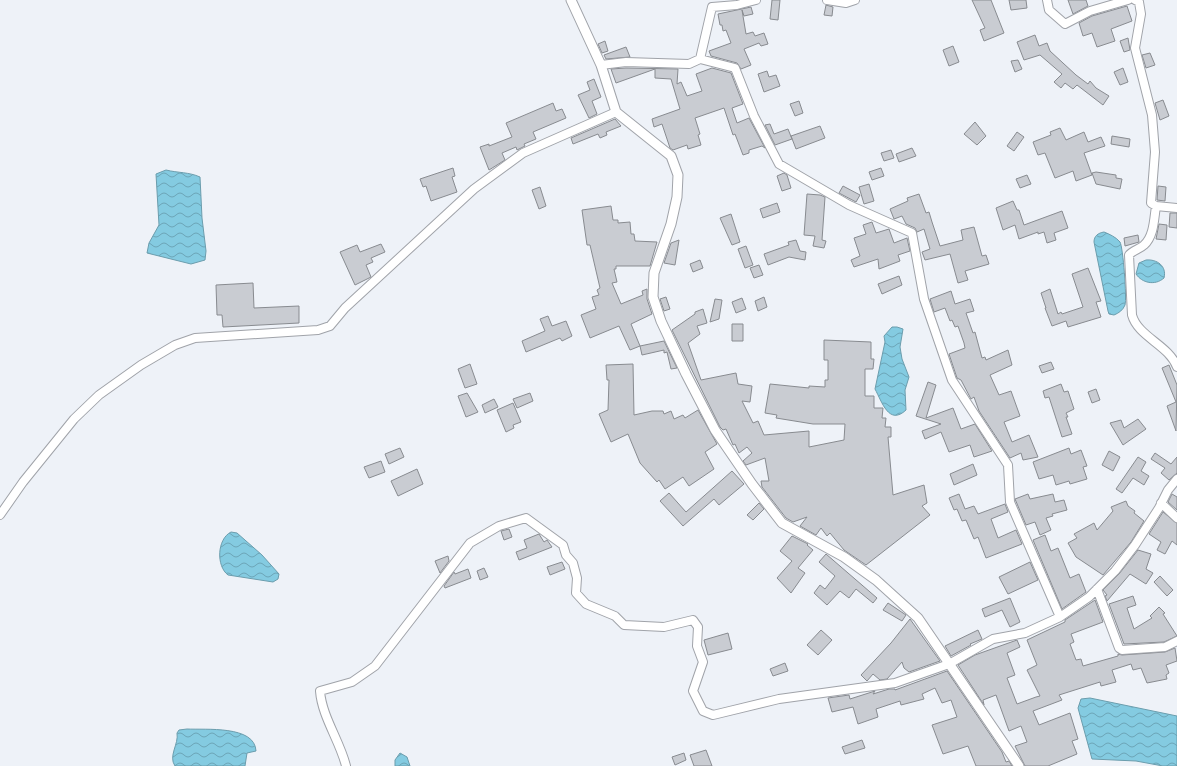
<svg xmlns="http://www.w3.org/2000/svg" width="1177" height="766" viewBox="0 0 1177 766" font-family="'Fira Sans',sans-serif">
	<style>
		.water { fill: url(#water-waves); stroke: #6b9dad }
		.building { fill: #c9ccd2; stroke: #888b90 }
		.lines { fill: none; stroke-linecap: round; stroke-linejoin: round }
		.minor-casing { stroke: #a0a3a9; stroke-width: 10 }
		.tertiary-casing { stroke: #a0a3a9; stroke-width: 11 }
		.minor { stroke: #fff; stroke-width: 8 }
		.tertiary { stroke: #fff; stroke-width: 9 }
	</style>
	<defs>
		<pattern id="water-waves" width="16" height="10" patternUnits="userSpaceOnUse"><rect width="16" height="10" fill="#84cbe1"/><path d="M0 5q4-4 8 0t8 0" fill="none" stroke="#6ca5b7"/></pattern>
	</defs>
	<rect width="100%" height="100%" fill="#eef2f8"/>
	<path class="water" d="M166 170C178 173 189 172 200 177L202 218 206 251 205 260 191 264 147 253 149 243 159 225 156 174Z
		M1104 232C1109 234 1116 237 1120 242 1123 247 1127 298 1125 305 1123 310 1119 313 1114 315L1109 314 1108 311 1094 242C1094 236 1098 233 1104 232Z
		M1146 260C1157 259 1167 266 1164 278 1155 286 1142 283 1136 274L1139 263Z
		M892 327H897L903 329 900 347 902 359 909 377 905 390 906 410C889 426 882 402 875 389L885 342 884 336Z
		M231 532 237 533 262 555 279 574 278 579 273 582 228 575C216 566 217 539 231 532Z
		M1090 698 1177 716V766H1163L1136 761 1092 759 1078 708 1081 699Z
		M187 729C205 730 255 725 256 751L247 753 245 766H175C168 756 179 744 177 733L179 730Z
		M400 753 407 757 410 766H395V760Z"/>
	<path class="building" d="M772 0H780L778 20 770 19Z
		M972 0H991L1004 33 984 41 980 30 985 28Z
		M1009 0H1026L1027 8 1011 10Z
		M1068 0H1086L1088 6 1073 14Z
		M826 5 833 7 832 16 824 15Z
		M1127 6 1132 21 1111 29 1115 41 1097 47 1092 33 1083 36 1079 23 1092 16Z
		M751 7 753 14 744 16 742 10 746 34 753 32 755 36 764 33 768 44 761 46 759 43 744 49 751 65 741 69 737 63 711 56 709 51 731 43 726 30 723 31 722 25H720L718 14Z
		M1035 35 1039 46 1047 43 1050 51 1076 75 1088 84 1090 81 1096 88 1109 96 1103 105 1077 85 1073 89 1065 83 1061 88 1054 82 1062 74 1040 55 1024 60 1017 42Z
		M1128 38 1130 50 1124 52 1120 41Z
		M605 41 608 51 602 53 598 44Z
		M953 46 959 62 949 66 943 50Z
		M626 47 630 57 606 59 604 55Z
		M1150 53 1155 65 1146 68 1142 55Z
		M1018 60 1022 69 1015 72 1011 61Z
		M626 68 678 69 677 84 681 82 687 96 702 91 696 74 712 68 731 73 743 104 732 108 737 123 749 118 765 148 762 146 749 150V153L743 155 735 134 733 135 724 108 695 118 700 134 698 135 701 145 688 149 687 145 673 150 670 148 662 124 654 127 652 119 680 109 671 79 655 78V69L616 83 611 69Z
		M1123 68 1128 82 1120 85 1114 72Z
		M767 71 769 77 776 75 780 86 764 92 758 74Z
		M594 79 601 97 592 101 597 114 589 118 578 95 590 90 587 82Z
		M1163 100 1169 116 1160 120 1155 103Z
		M799 101 803 113 795 116 790 104Z
		M553 103 556 111 562 109 566 118 533 132 536 139 524 144 525 146 517 150 516 147 502 153 505 160 489 170 480 147 489 144V146L512 137 506 123Z
		M615 119 621 126 606 132 607 135 600 138 598 134 573 144 571 138Z
		M975 122 986 136 977 145 964 134Z
		M770 124 774 134 788 129 792 139 775 145 765 125Z
		M820 126 825 138 796 149 791 136Z
		M1060 128 1066 140 1084 132 1088 142 1101 137 1105 146 1084 153 1092 175 1076 181 1073 171 1055 178 1045 153 1038 155 1033 142 1051 135 1050 132Z
		M1017 132 1024 137 1014 151 1007 146Z
		M1112 136 1130 139 1129 147 1111 144Z
		M912 148 916 156 899 162 896 154Z
		M891 150 894 158 884 161 881 153Z
		M453 168 455 176 452 177 457 192 431 201 426 186 423 187 420 179Z
		M881 168 884 176 872 180 869 172Z
		M1096 172 1116 175V178L1122 179 1120 189 1096 184 1092 173Z
		M784 173 787 175 791 188 782 191 777 176Z
		M1027 175 1031 184 1020 188 1016 179Z
		M869 184 874 201 864 204 859 187Z
		M843 186 860 195 856 202 839 193Z
		M1158 186 1166 187 1165 201 1157 200Z
		M540 187 546 206 539 209 532 190Z
		M807 194 820 195 825 197 822 240 826 241 824 248 813 246 815 236 804 235Z
		M919 194 926 213 929 212 932 222 940 246 963 240 961 230 974 227 982 256 986 255 989 264 965 271 968 280 958 283 950 254 925 260 922 252 930 249 924 229 917 232 915 228 906 224 902 216 894 219 890 209 908 201 907 198Z
		M1013 201 1017 210H1019L1024 225 1062 211 1068 228 1054 233 1056 240 1047 243 1044 232 1038 234V232L1019 239 1015 225 1003 230 996 208Z
		M777 203 780 212 763 218 760 209Z
		M611 206 613 220H618V223L630 222 631 234H634L635 241 657 242 650 266H616V269H614L617 282 612 283 621 304 643 295 642 291 647 289V299L652 314 631 324 640 346 664 341 677 368 671 369 667 352 664 353V350L642 355 640 346 630 350 619 326 590 338 581 315 596 309 592 297 599 295 597 290 600 288 590 245H587L582 210Z
		M1170 213H1177V228L1169 227Z
		M731 214 740 242 732 245 720 218Z
		M872 222 876 233 889 229 894 243 907 238 910 251 898 255 900 261 879 269 878 259 854 267 851 260 860 256 854 238 866 234 863 225Z
		M1159 224 1167 225 1166 240 1156 239Z
		M1138 235 1139 242 1125 246 1124 238Z
		M679 240 675 265 664 263 671 243Z
		M796 240 800 251 806 252 805 260 789 257 768 265 764 254 789 245 788 242Z
		M381 244 385 252 371 258 373 262 366 265 371 277 355 285 340 252 357 245 360 252Z
		M746 246 753 265 745 268 738 249Z
		M700 260 703 268 693 272 690 264Z
		M759 265 763 275 754 278 750 268Z
		M1088 268 1101 301 1096 302 1101 317 1068 327 1066 321 1052 326 1045 308H1046L1041 293 1050 289 1058 314 1061 312 1062 314 1083 307 1072 274Z
		M899 276 902 285 882 294 878 284Z
		M253 283 254 308 299 306V323L223 327 222 315H217L216 285Z
		M951 291 955 304 970 299 974 311 966 313 973 333 975 332 982 358 985 357 986 360 1008 350 1012 365 990 375 999 395 1011 391 1020 416 1004 422 1012 442 1029 435 1038 457 1023 460 1021 453 1010 458 979 411 974 397 971 399 961 380 957 378 949 354 965 348 964 343 958 326 955 327 952 320 950 321 945 308 934 312 930 299Z
		M666 297 670 309 664 311 660 299Z
		M764 297 767 307 758 311 755 301Z
		M742 298 746 309 736 313 732 302Z
		M715 299 722 300 719 319 710 322Z
		M703 309 707 323 697 326 700 334 688 343 701 380 736 373 738 384 752 386 750 402 742 401 753 423 758 421 764 435 809 431V447L844 440 845 424H813L776 418 777 415 765 413 770 384 809 388V386L825 387V380H828V360H824V340L871 342V359H874L873 369H865V396H874V408H883L882 418H886L885 427H891V437H888L893 495 924 485 927 503 922 506 930 515 866 565 844 550 830 533 827 536 821 528 816 535 800 526 807 517 793 522 786 518 762 487 761 481H769L765 458 746 465 743 461 752 453 747 447 739 453 735 444 733 445 726 429 723 430 720 427 672 330 695 314V312Z
		M548 316 552 326 566 321 572 336 562 341 560 338 526 352 522 341 545 331 540 319Z
		M732 324H743V341H732Z
		M1051 362 1054 369 1042 373 1039 366Z
		M470 364 477 384 465 388 458 369Z
		M633 364 634 415 652 411H663L664 414 671 411 674 419 683 415 685 418 698 410 717 444 705 452 714 469 689 486 683 477 665 489 659 480 657 482 640 463 628 434 611 442 599 414 608 410 609 380H607L606 365Z
		M1169 365 1177 385 1176 431 1167 406 1176 402 1162 368Z
		M928 382 936 385 926 418 953 408 961 429 975 424 992 451 974 457 970 445 949 452 941 432 925 439 922 431 941 424 916 416Z
		M1061 384 1064 392 1068 391 1074 409 1066 413 1068 417H1066L1072 434 1062 437 1049 397 1045 398 1043 391Z
		M1096 389 1100 400 1092 403 1088 392Z
		M467 393 478 412 466 417 458 396Z
		M530 393 533 401 517 408 513 399Z
		M494 399 498 407 485 413 482 405Z
		M513 403 521 422 513 425 514 428 506 432 497 410Z
		M1138 419 1146 429 1123 445 1110 423 1121 420 1124 428Z
		M400 448 404 457 389 464 385 454Z
		M1069 448 1071 454 1081 450 1087 466 1083 467 1087 479 1070 484 1069 481 1056 485 1053 475 1039 479 1033 462Z
		M1109 451 1120 457 1113 471 1102 465Z
		M1155 453 1171 464 1177 457V473L1169 480 1161 473 1165 468 1151 459Z
		M1138 457 1146 462 1141 471 1149 476 1144 485 1133 478 1122 493 1116 489Z
		M381 461 385 472 369 478 364 467Z
		M973 464 977 475 954 485 950 474Z
		M417 469 423 484 398 496 391 481Z
		M732 471 744 484 719 505 714 499 683 526 660 501 669 493 686 512Z
		M959 494 965 509 974 506 978 514 1005 504 1008 512 991 519 998 538 1016 530 1022 544 986 558 978 537 974 539 966 520 962 521 957 509 954 510 949 498Z
		M1028 494 1030 499 1053 494 1055 502 1064 500 1067 510 1052 514 1053 516 1046 518 1051 530 1040 535 1035 522 1026 525 1015 499Z
		M1172 494 1177 497V510L1168 502Z
		M1126 501 1128 506 1135 511 1134 513 1144 521 1131 542 1103 575 1076 557 1068 543 1077 538 1074 534 1094 523 1097 530 1113 511 1111 507Z
		M759 503 764 509 753 520 747 515Z
		M1163 512 1177 523V545L1172 541 1165 554 1157 550 1161 542 1149 534Z
		M509 529 512 537 504 540 501 531Z
		M539 534 544 542 547 540 552 547 519 560 516 552 527 548 524 540Z
		M1045 535 1051 551 1058 548 1070 578 1079 574 1086 592 1062 609 1033 540Z
		M792 536 808 544 807 545 813 550 798 568 805 573 791 593 777 578 792 561 780 551Z
		M1138 550 1151 554 1146 569 1153 573 1146 584 1130 574 1107 601 1105 596 1107 595 1103 590 1119 574Z
		M826 554 877 598 873 603 856 589 849 598 840 591 827 605 814 593 820 585 825 589 835 576 819 562Z
		M448 556 449 561 440 573 435 561Z
		M562 562 565 569 550 575 547 567Z
		M1030 562 1038 580 1008 594 999 577Z
		M484 568 488 577 480 580 477 571Z
		M468 569 471 578 445 588 444 586 454 572 455 574Z
		M1160 576 1173 590 1167 596 1154 582Z
		M1133 596 1136 605 1127 608 1134 629 1152 618 1150 616 1159 607 1165 613 1163 614 1177 636 1164 642 1124 644 1109 604Z
		M1010 598 1020 622 1010 627 1002 610 985 617 982 609Z
		M1095 600 1103 622 1071 634 1074 642 1070 644 1076 660 1081 659 1083 666 1118 656V654L1122 655 1165 652 1175 648 1177 661 1166 665 1169 673 1166 675 1167 679 1147 683 1141 668 1133 670 1131 664 1112 670 1116 682 1101 686 1100 682 1059 695 1062 700 1033 711 1039 725 1070 713 1078 739 1072 741 1077 754 1048 766H1025L1015 746 1027 742 1021 726 1009 731 996 695 983 700 984 705 958 665 975 655 1017 640 1020 647 1007 653 1015 675 1007 678 1017 704 1036 697 1040 696 1027 670 1037 665 1027 640 1065 622V620Z
		M888 603 906 615 902 621 883 610Z
		M910 619 940 661 909 672 904 668 902 662 887 679 880 680 873 674 867 681 861 675 891 643Z
		M821 630 832 640 818 655 807 645Z
		M978 630 982 639 970 644 971 645 951 656 945 646Z
		M728 633 732 649 708 655 704 640Z
		M785 663 788 671 773 676 770 669Z
		M947 671 1002 752 1006 762 1009 761 1012 766H976L968 746 943 754 932 725 957 717 951 700 942 703 935 688 922 694 924 699 901 705 900 701 876 709 878 717 858 724 853 707 832 712 828 698 849 695 850 699 875 691 873 694 889 689H895V690Z
		M862 740 865 748 845 754 842 747Z
		M706 750 712 766H694L690 755Z
		M684 753 686 760 675 765 672 757Z"/>
	<g class="lines">
		<g class="minor-casing">
			<path id="minor" d="M827 0 846 3 855 0
				M1047 0 1049 10 1065 24 1090 11 1128 0
				M1135 0 1139 2 1141 14 1135 48 1152 115 1155 152 1151 203 1156 206 1177 208
				M700 59 735 68 754 116 779 164 849 205 912 233 924 299 952 380 1008 465 1010 502 1060 617
				M601 65 626 62 689 64 700 59 712 7 737 5 756 0
				M1156 206C1154 219 1154 236 1144 245 1140 249 1133 250 1129 255L1132 315C1138 337 1169 345 1177 367
				M1161 503 1177 518
				M0 515 23 482 74 419 99 395 141 365 175 345 195 338 318 330 330 326 345 308 474 189 523 153 616 112
				M1097 589 1119 648 1122 650 1165 647 1177 641
				M346 766C340 741 322 717 320 691L352 682 375 666 470 543 499 526 526 518 563 545 566 555 573 563 577 578 576 593 586 604 615 616 624 625 664 627 693 620 698 627 697 646 703 662 693 691 703 711 713 715 779 699 895 683 949 664 993 639 1025 633 1060 617 1089 597 1115 571 1135 545 1159 508 1168 490 1177 479"/>
		</g>
		<g class="tertiary-casing">
			<path id="tertiary" d="M571 0 601 65 616 112 671 156 678 175 677 197 671 224 654 273 653 297 661 321 686 374 715 430 752 484 782 523 844 557 876 580 918 618 1019 766"/>
		</g>
		<use href="#minor" class="minor"/>
		<use href="#tertiary" class="tertiary"/>
	</g>
</svg>
